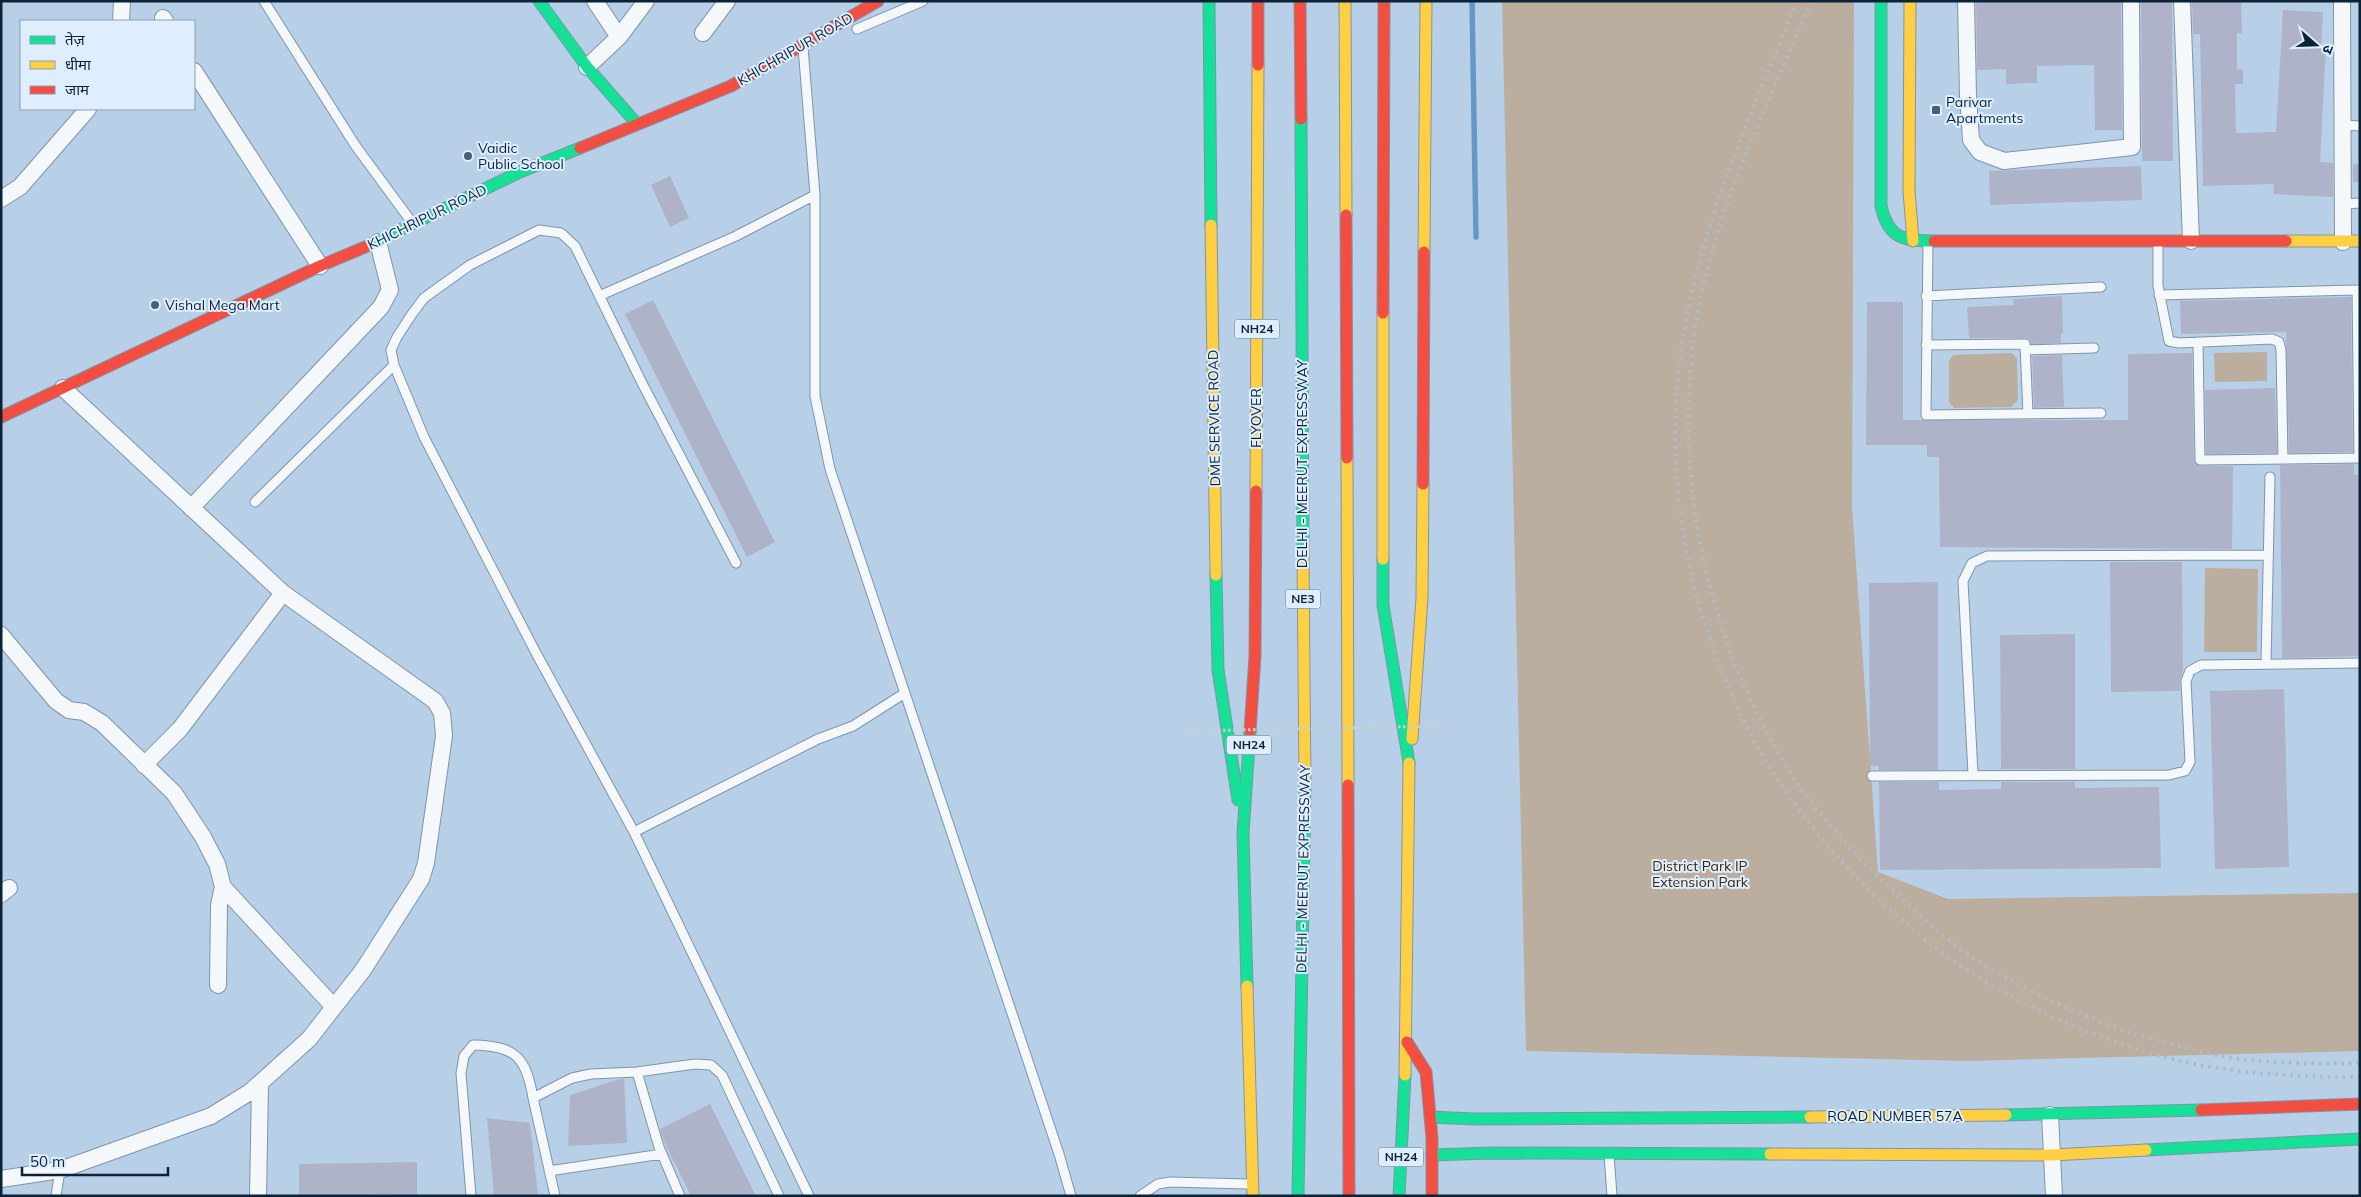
<svg xmlns="http://www.w3.org/2000/svg" width="2361" height="1197" viewBox="0 0 2361 1197" font-family="Mulish,'Noto Sans Devanagari',sans-serif">
	<style>
		.green { fill: #bbae9e }
		.lines { fill: none; stroke-linecap: round; stroke-linejoin: round }
		.stream { stroke: #6598c7; stroke-width: 5.5 }
		.building { fill: #afb3ca }
		.lane-casing { stroke: #7f94a8; stroke-width: 11 }
		.street-casing { stroke: #7f94a8; stroke-width: 18 }
		.fast-casing { stroke: #7f94a8; stroke-width: 13 }
		.slow-casing { stroke: #7f94a8; stroke-width: 13 }
		.jam-casing { stroke: #7f94a8; stroke-width: 13 }
		.lane { stroke: #f4f8fb; stroke-width: 9 }
		.street { stroke: #f4f8fb; stroke-width: 16 }
		.fast { stroke: #16e098; stroke-width: 11 }
		.slow { stroke: #ffcf43; stroke-width: 11 }
		.jam { stroke: #f24e42; stroke-width: 11 }
		.rail { stroke: #b2b9bf; stroke-width: 4; stroke-dasharray: 2.5 5; stroke-linecap: butt }
		.path-bridge { stroke: #c6ced5; stroke-width: 3; stroke-dasharray: 2.5 2.5; stroke-linecap: butt }
		.poi-dot { fill: #486075; stroke: #deeeff; stroke-width: 2 }
		.labels { text-anchor: middle; stroke-width: 4; stroke-linejoin: round; paint-order: stroke }
		.shield { fill: #deeeff; stroke: #4b6073; stroke-width: 1 }
		.shield-label { font-size: 12px; font-weight: bold; fill: #0c2337 }
		.street-label { font-size: 14px; fill: #0c2337; stroke: #deeeff }
		.poi-label { font-size: 14px; fill: #0c2337; stroke: #deeeff; text-anchor: start }
		.park-label { font-size: 14px; fill: #3d2507; stroke: #deeeff }
	</style>
	<rect width="100%" height="100%" fill="#b8d0e7"/>
	<path class="green" d="M1502 1H1854L1852 507 1878 872 1948 899 2360 893V1051L1968 1061 1526 1051Z
		M2267 352V381L2215 382 2214 353Z
		M2012 353 2017 359 2018 400 2011 407 1954 408 1949 402V361L1953 355Z
		M2205 568 2258 569 2257 652H2204Z"/>
	<g class="lines">
		<path class="stream" d="M1472 1 1476 237"/>
	</g>
	<path class="building" d="M1976 1H2121L2122 130H2095L2094 65 2037 66V83L2006 84V69L1977 70Z
		M2141 1H2172L2173 161H2142Z
		M2192 1H2241L2242 33H2237V69H2243V84H2235L2236 133 2276 132 2283 10 2323 12 2321 48H2326L2320 162 2333 163V197L2273 194 2274 184 2203 186 2200 34H2193Z
		M2353 164H2360V182H2353Z
		M2141 166 2142 200 1990 205 1989 171Z
		M670 176 689 218 670 227 651 185Z
		M2062 296 2063 333H2061V343L2031 344 2029 339 2025 338H1969L1967 307 2014 305 2013 299Z
		M2351 297 2353 452 2289 453 2286 332 2181 334 2180 301Z
		M653 300 775 542 747 557 625 314Z
		M1867 302H1903V420H2128V354L2192 353 2194 461 2200 466H2233L2232 549 1940 547 1939 457H1927V445H1866Z
		M2062 355 2064 407 2034 408 2032 356Z
		M2275 388 2277 453 2206 454 2205 390Z
		M2354 464V475H2359L2360 656 2282 658 2280 465Z
		M2110 562H2182L2183 671 2180 681V691L2111 692Z
		M1938 582V770H1879V766H1870L1869 583Z
		M2075 634V769H2001L2000 635Z
		M2284 689 2289 867 2215 869 2210 691Z
		M1879 782H1939V790L2001 789V782H2075V788L2159 787 2161 868 1880 870Z
		M620 1079H624L627 1143 568 1146 570 1095Z
		M710 1104 756 1196H691L665 1144 660 1129Z
		M487 1118 530 1123 538 1196H494Z
		M417 1162V1196H390V1194L299 1196V1164Z"/>
	<g class="lines">
		<g class="lane-casing">
			<path id="lane" d="M264 1 355 145 413 224
				M857 29 923 1
				M803 47 815 195V396L830 469 1059 1154 1071 1196
				M2343 125 2360 126
				M2344 204 2360 203
				M2158 241V286L2169 341 2179 343 2272 339 2279 342 2281 350 2283 459
				M1928 243 1926 415 2101 413
				M2159 295 2357 290 2359 458 2200 460 2198 342
				M599 296 736 236 815 195
				M1926 296 2101 287
				M1926 345 2025 344 2028 414
				M2025 350 2094 348
				M255 502 394 365
				M736 563 641 381 575 246 561 233 539 230 470 265 424 298 412 314 397 337 391 350 394 365 424 437 536 653 634 832 809 1196
				M2266 664 2270 477
				M1973 774 1963 581 1972 563 1987 556 2268 555
				M1872 776 2169 775 2185 771 2190 762 2186 681 2190 671 2201 665 2360 663
				M634 832 818 739 853 726 905 693
				M637 1072 659 1147 680 1196
				M533 1098 555 1196
				M1609 1154 1612 1196
				M549 1171 662 1154
				M56 1196 60 1170
				M471 1196 461 1073 464 1056 473 1045C516 1046 526 1057 533 1098L572 1078 591 1074 637 1072 695 1064 711 1065 722 1075 779 1196
				M1140 1196 1158 1184 1170 1182 1248 1184"/>
		</g>
		<g class="street-casing">
			<path id="street" d="M595 1 619 37
				M1966 1 1968 96 1971 140 1980 152 2004 161 2132 147 2131 1
				M2182 1 2191 241
				M2342 1 2343 242
				M163 18 165 21
				M121 21 122 1
				M703 33 727 1
				M587 67 619 37 646 1
				M194 71 320 266
				M1 199 20 187 88 109
				M191 508 381 307 390 290 378 242
				M1 635 56 701 69 710 84 712 102 723 174 793 203 837 217 864 223 887 334 1007
				M144 765 180 729 283 593
				M1 894 9 888
				M218 985 219 905 223 887
				M2050 1115 2054 1196
				M1 1179 60 1170 211 1116 250 1092 309 1039 363 970 421 879 426 863 444 736 442 713 435 701 283 593 63 388
				M258 1196 260 1083"/>
		</g>
		<g class="fast-casing">
			<path id="fast" d="M539 1 587 67 637 124
				M1209 1 1211 225
				M1881 1V206C1888 238 1903 241 1934 241
				M1301 119 1303 556
				M365 247 520 172 580 148
				M1383 559V605L1409 763
				M1216 575 1218 670 1238 800
				M1247 986 1243 833 1250 731
				M2006 1115 2201 1110
				M1430 1117 1475 1119 1810 1117
				M2146 1150 2360 1139
				M1432 1155 1491 1153 1770 1154
				M1298 1196 1305 786
				M1399 1196 1405 1075"/>
		</g>
		<g class="slow-casing">
			<path id="slow" d="M1345 1 1346 215
				M1910 1 1909 191 1913 241
				M1211 225 1216 575
				M2286 241H2360
				M1424 252 1426 1
				M1347 458 1348 785
				M1256 491 1258 65
				M1303 556 1305 786
				M1383 559V313
				M1412 739 1422 598 1423 484
				M1247 986 1253 1196
				M1405 1075 1409 763
				M1810 1117 2006 1115
				M1770 1154 2052 1155 2146 1150"/>
		</g>
		<g class="jam-casing">
			<path id="jam" d="M1300 1 1301 119
				M1258 65V1
				M580 148 731 86 878 1
				M1346 215 1347 458
				M1934 241H2286
				M1383 313 1384 1
				M1 417 320 266 365 247
				M1423 484 1424 252
				M1250 731 1255 656 1256 491
				M1348 785 1349 1196
				M1407 1042 1426 1072 1432 1138V1196
				M2201 1110 2360 1104"/>
		</g>
		<use href="#lane" class="lane"/>
		<use href="#street" class="street"/>
		<use href="#fast" class="fast"/>
		<use href="#slow" class="slow"/>
		<use href="#jam" class="jam"/>
		<path class="rail" d="M1797 1C1746 127 1687 251 1677 389 1667 513 1699 643 1760 751 1801 823 1870 898 1935 947 1996 994 2070 1029 2143 1051 2214 1073 2286 1077 2360 1077
			M1811 1C1765 112 1707 224 1693 345 1676 487 1708 636 1782 759 1810 806 1847 847 1887 885 1916 912 1944 939 1978 961 2045 1003 2120 1033 2197 1051 2249 1064 2306 1064 2360 1063"/>
		<path class="path-bridge" d="M1183 731 1444 726"/>
	</g>
	<g class="poi-dot">
		<rect x="1931" y="105" width="10" height="10" rx="2.5"/>
		<circle cx="468" cy="156" r="5"/>
		<circle cx="155" cy="305" r="5"/>
	</g>
	<g class="labels">
		<g class="shield">
			<rect x="1234.5" y="319.5" width="45" height="19" rx="4"/>
			<rect x="1285.5" y="589.5" width="35" height="19" rx="4"/>
			<rect x="1226.5" y="735.5" width="45" height="19" rx="4"/>
			<rect x="1378.5" y="1147.5" width="45" height="19" rx="4"/>
		</g>
		<g class="shield-label">
			<text x="1257" y="333">NH24</text>
			<text x="1303" y="603">NE3</text>
			<text x="1249" y="749">NH24</text>
			<text x="1401" y="1161">NH24</text>
		</g>
		<g class="street-label">
			<text transform="translate(795 49) rotate(-30)" y="5">KHICHRIPUR ROAD</text>
			<text transform="translate(427 217) rotate(-26)" y="5">KHICHRIPUR ROAD</text>
			<text transform="translate(1214 418) rotate(-91)" y="5">DME SERVICE ROAD</text>
			<text transform="translate(1256 418) rotate(-90)" y="5">FLYOVER</text>
			<text transform="translate(1302 464) rotate(-90)" y="5">DELHI - MEERUT EXPRESSWAY</text>
			<text transform="translate(1303 869) rotate(-89)" y="5">DELHI - MEERUT EXPRESSWAY</text>
			<text x="1895" y="1121">ROAD NUMBER 57A</text>
		</g>
		<g class="poi-label">
			<text x="1946" y="107">Parivar<tspan x="1946" dy="16">Apartments</tspan></text>
			<text x="478" y="153">Vaidic<tspan x="478" dy="16">Public School</tspan></text>
			<text x="165" y="310">Vishal Mega Mart</text>
		</g>
		<g class="park-label">
			<text x="1700" y="871">District Park IP<tspan x="1700" dy="16">Extension Park</tspan></text>
		</g>
	</g>
	<rect width="2361" height="1197" fill="none" stroke="#0c2337" stroke-width="5"/>
	<rect x="20" y="20" width="175" height="90" fill="#deeeff" stroke="#8a9daf"/>
	<rect x="30" y="36" width="25" height="8" fill="#16e098" stroke="#8a9daf"/>
	<text x="65" y="45" font-size="15" fill="#0c2337">तेज़</text>
	<rect x="30" y="61" width="25" height="8" fill="#ffcf43" stroke="#8a9daf"/>
	<text x="65" y="70" font-size="15" fill="#0c2337">धीमा</text>
	<rect x="30" y="86" width="25" height="8" fill="#f24e42" stroke="#8a9daf"/>
	<text x="65" y="95" font-size="15" fill="#0c2337">जाम</text>
	<g transform="translate(2316 45) rotate(110)" stroke="#deeeff" stroke-width="4" paint-order="stroke">
	<path d="M0-4L9 19L0 12L-9 19Z" fill="#0c2337"/>
	<text y="-8" font-size="14" font-weight="bold" text-anchor="middle" fill="#0c2337">उ</text>
	</g>
	<path d="M22 1167v8h146v-8" fill="none" stroke="#0c2337" stroke-width="2.5"/>
	<text x="30" y="1167" font-size="15" fill="#0c2337" stroke="#deeeff" stroke-width="4" paint-order="stroke">50 m</text>
</svg>
